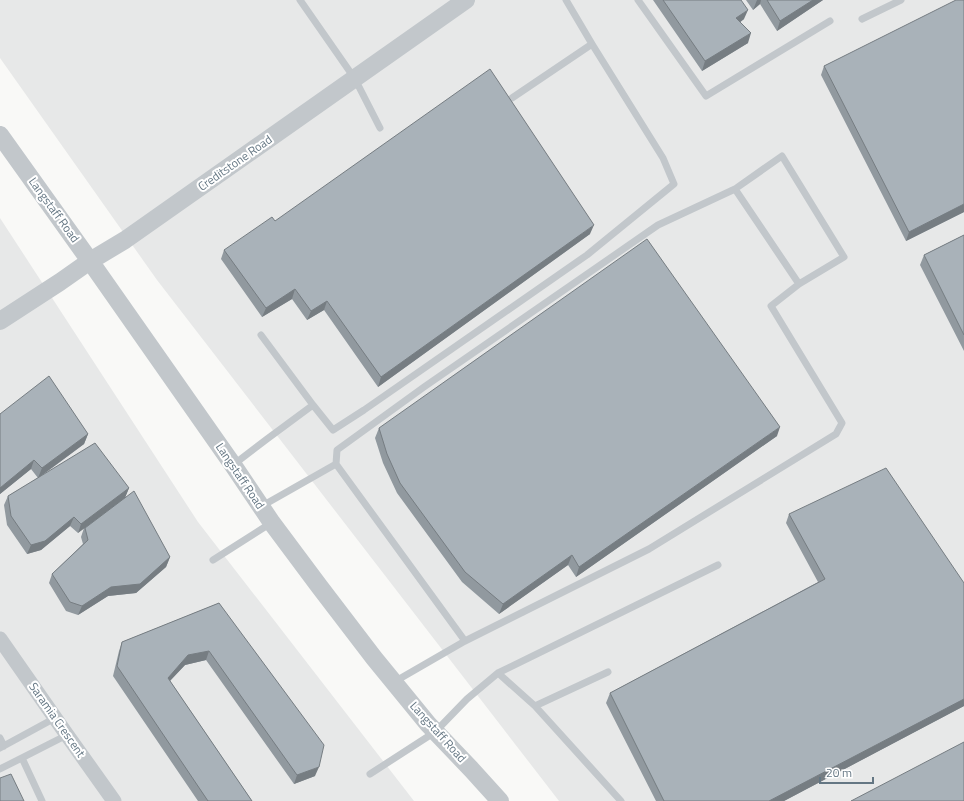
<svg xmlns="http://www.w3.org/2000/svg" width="964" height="801" viewBox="0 0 964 801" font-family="'Titillium Web',sans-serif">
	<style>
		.built { fill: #e7e8e8 }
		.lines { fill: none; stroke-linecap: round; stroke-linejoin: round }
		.service { stroke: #c2c7cb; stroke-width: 7 }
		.minor { stroke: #c2c7cb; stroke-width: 15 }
		.tertiary { stroke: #c2c7cb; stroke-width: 18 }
		.wall { fill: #91999f }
		.shaded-wall { fill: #767d82 }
		.building { fill: #a9b2b9; stroke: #767d82 }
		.labels { text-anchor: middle; stroke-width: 4; stroke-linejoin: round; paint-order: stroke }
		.street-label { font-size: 12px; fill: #647683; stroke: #fff }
	</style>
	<rect width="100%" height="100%" fill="#f9f9f7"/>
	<path class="built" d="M0 0H964V801H559L157 280 0 58Z
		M0 218 198 522 414 801H0Z"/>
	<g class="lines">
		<path class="service" d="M300 0 355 79 380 128
			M638 0 706 96 830 21
			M862 19 901 0
			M512 98 592 44
			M735 189 782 156 844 257 799 284
			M261 335 313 405
			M336 464 337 450 424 387 658 225 735 189 799 284 771 306 842 423 836 434 649 549 465 641
			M233 465 267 439 313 405 333 430 364 410 587 255 674 184 663 158 592 44 566 0
			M262 506 336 464 465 641 394 682
			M213 560 271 523
			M498 673 535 706 621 801
			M535 706 608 672
			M0 738 4 746
			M0 748 55 718
			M22 758 42 801
			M0 769 67 735
			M370 774 435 732 467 699 498 673 718 565"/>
		<path class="minor" d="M0 639 67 735 114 801"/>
		<path class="tertiary" d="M0 135 90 261 233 465 272 523 319 586 374 658 428 724 471 769 500 801
			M0 321 60 282 90 261 125 240 466 0"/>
	</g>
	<path class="wall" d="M653 0H741L744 19 740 22 748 43 702 71Z
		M746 0H823L777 31 760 4 753 10Z
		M964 0V212L906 241 821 75 824 66Z
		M275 221 590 234 378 387 324 310 307 320 292 299 262 317 221 259 224 250Z
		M964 235V351L920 265 924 255Z
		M0 414 88 434 84 444 40 477 129 488 125 497 170 557 166 567 136 593 108 596 78 615 66 611 49 583 52 574 83 544 81 537 84 528 78 533 70 526 41 550 27 554 7 525 4 505 8 496 38 478 31 469 0 494Z
		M379 428 777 436 576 577 568 565 499 614 462 582 397 493 383 463 375 438Z
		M789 514 964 583V706L784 801H656L606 703 610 693 818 582 786 523Z
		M219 603 315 776 294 784 206 660 185 665 170 681 252 801H198L113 676 119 651 122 642Z"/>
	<path class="shaded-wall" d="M757 0H761L760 4 753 10Z
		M813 0H823L777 31 780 21Z
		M748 10 744 19 733 28 736 18Z
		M751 33 748 43 702 71 705 61Z
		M964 204V212L906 241 909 232Z
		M594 225 590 234 378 387 381 377Z
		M295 289 292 299 262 317 266 308Z
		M327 301 324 310 307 320 311 311Z
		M780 427 777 436 576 577 579 567Z
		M88 434 84 444 38 478 42 468Z
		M34 460 31 469 0 494V488Z
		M129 488 125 498 78 533 81 524Z
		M74 517 70 526 41 550 27 554 31 545Z
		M572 555 568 565 499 614 503 604Z
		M170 557 166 567 136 593 108 596 78 615 82 606 111 587Z
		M209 651 206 660 185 665 164 687 168 678 188 655Z
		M964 699V706L784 801H769Z
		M319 767 315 776 294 784 297 775Z"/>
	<path class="building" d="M663 0H741L748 10 736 18 751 33 705 61Z
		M767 0H813L780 21Z
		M956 0H964V204L909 232 824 66Z
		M490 69 594 225 381 377 327 301 311 311 295 289 266 308 224 250 272 217 275 221Z
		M964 235V335L924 255Z
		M647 239 780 427 579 567 572 555 503 604 465 572 400 483 387 454 379 428Z
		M49 376 88 434 42 468 34 460 0 488V414Z
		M95 443 129 488 81 524 74 517 45 541 31 545 11 516 8 496Z
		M886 468 964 583V699L769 801H664L610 693 825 579 789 514Z
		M134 491 170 557 140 584 111 587 82 606 70 602 52 574 88 540 85 528Z
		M219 603 324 745 319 767 297 775 209 651 188 655 168 678 252 801H208L117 666 122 642Z
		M964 742V801H851Z
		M11 774 24 801H0V778Z"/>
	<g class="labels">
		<g class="street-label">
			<text transform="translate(235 163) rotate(-35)" y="4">Creditstone Road</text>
			<text transform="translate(54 210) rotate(54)" y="4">Langstaff Road</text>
			<text transform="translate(240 476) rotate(56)" y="4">Langstaff Road</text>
			<text transform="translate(57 720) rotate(55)" y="4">Saramia Crescent</text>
			<text transform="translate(438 732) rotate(48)" y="4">Langstaff Road</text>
		</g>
	</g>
	<path d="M820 777v6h53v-6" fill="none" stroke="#647683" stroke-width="2"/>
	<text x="826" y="777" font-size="12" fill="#647683" stroke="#ffffff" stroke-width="3" paint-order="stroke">20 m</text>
</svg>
